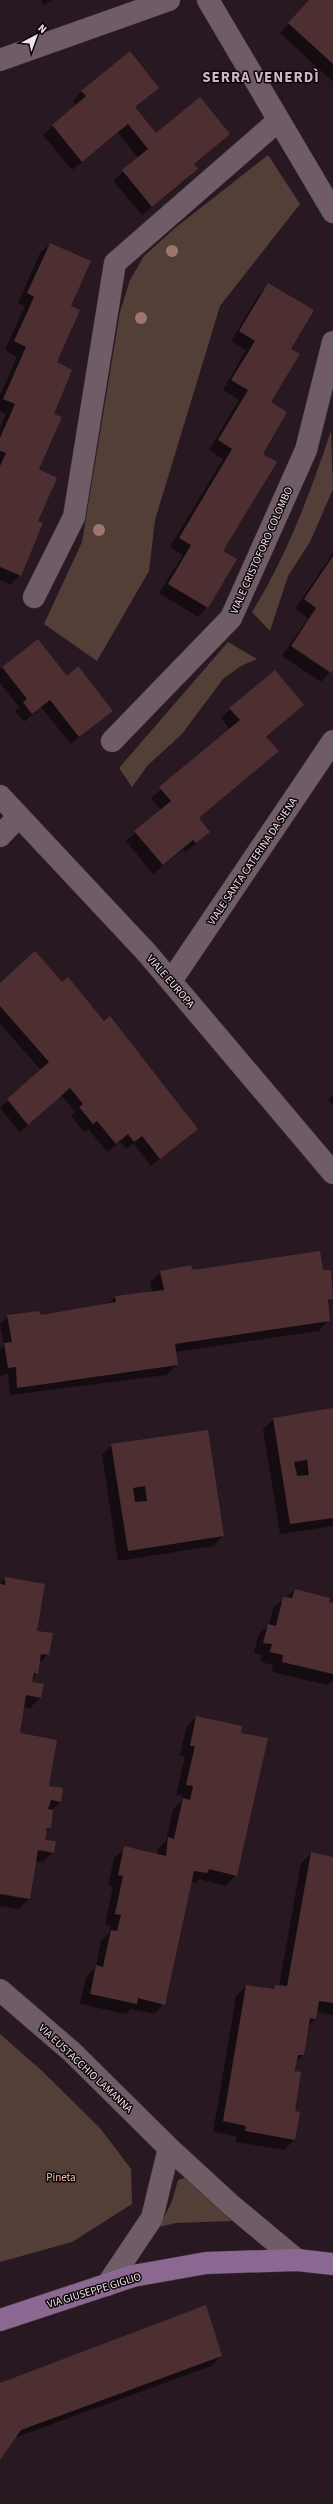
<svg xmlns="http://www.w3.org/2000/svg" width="333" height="2504" viewBox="0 0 333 2504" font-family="'Source Sans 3',sans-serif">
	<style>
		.green { fill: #533f38 }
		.shadow { fill: #0007; fill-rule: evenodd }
		.building { fill: #4d2f32; fill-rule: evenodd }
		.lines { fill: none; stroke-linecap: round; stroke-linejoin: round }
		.minor-casing { stroke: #41353b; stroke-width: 23 }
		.major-casing { stroke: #41353b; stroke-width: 23 }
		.minor { stroke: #6f5c66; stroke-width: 22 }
		.major { stroke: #8b6891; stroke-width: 22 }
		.tree { fill: #9e766d }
		.labels { text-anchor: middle; stroke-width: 3; stroke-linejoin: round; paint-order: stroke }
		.street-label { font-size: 11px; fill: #f0e4ea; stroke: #0c0609 }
		.park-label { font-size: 11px; fill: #fec3ac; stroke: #0c0609 }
		.district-label { font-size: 15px; font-weight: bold; letter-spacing: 1px; fill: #cdb8c3; stroke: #0c0609 }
	</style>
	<rect width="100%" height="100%" fill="#281821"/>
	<path class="green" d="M268 155 300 204 220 306 155 520 149 571 97 661 44 624 82 542 120 312 130 280 144 256 175 228Z
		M331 431 333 489 310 542 288 576 270 631 252 612C287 555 310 494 331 431Z
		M228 642 257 659 241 666 223 679 182 734 148 765 132 787 119 768Z
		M0 2034 41 2070 100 2128 131 2169 132 2204 72 2242 0 2262Z
		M184 2178C202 2189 215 2208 232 2221L176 2223 159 2227 172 2201 178 2180Z"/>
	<path class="shadow" d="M41 0H52L44 5Z
		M310 0H333V82L280 33Z
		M158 88 134 108 156 134H228L193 165 197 169 187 179 142 215 113 181 138 158 118 133 72 170 43 135 76 105 73 101 82 91Z
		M50 244 69 306 55 363 53 414 37 470V522L20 575 10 585 0 580V428L6 414 0 411V395L17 357 5 350 25 306 18 303 40 253Z
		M269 284 290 349 270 403 261 454 222 552 207 607 198 617 159 593 183 555 170 547 223 459 209 450 239 400 223 390 246 350 231 341 259 294Z
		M333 553V668L321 682 282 656 308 618 295 609Z
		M38 640 67 677 112 711 71 744 41 707 24 722 15 711 19 707 0 683V670Z
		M303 705 266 738 278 751 198 819 208 832 186 852 183 849 153 874 126 841 161 810 151 798 230 730 221 718 230 709Z
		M62 984 104 1023 197 1129 151 1166 133 1143 126 1149 120 1142 107 1152 88 1129 84 1132 71 1116 75 1112 61 1095 20 1132 0 1108 41 1070 0 1024V985Z
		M333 1095V1105L328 1100Z
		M192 1271H330L333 1298 327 1304 329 1320 319 1331 175 1352 177 1365 167 1375 10 1395 8 1374 0 1376V1349L4 1345 0 1324 8 1316H40L109 1304 115 1297 152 1293 150 1282 161 1272Z
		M333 1409V1526L280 1534 263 1429 274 1419ZM294 1470H297L298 1480Z
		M112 1445 223 1536 213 1546 118 1561 102 1455Z
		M6 1578 48 1654 39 1663 37 1673 31 1683 40 1698 30 1708 23 1707 19 1734 48 1787 60 1802 51 1811 50 1828 45 1832 44 1841 53 1852 43 1862 35 1861 29 1899 19 1909 0 1906V1584Z
		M295 1590 333 1604V1680L327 1685 272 1672 273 1665 260 1662 262 1655 254 1653 258 1635 269 1625 273 1608Z
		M196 1717 236 1875 226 1886 199 1879 196 1883 191 1882 164 2004 154 2014 131 2009 126 2014 80 2004 86 1977 96 1967 101 1941 109 1933 111 1926 105 1924 113 1886 108 1885 114 1858 125 1848 157 1855 158 1849 166 1841 173 1810 182 1800 183 1796 176 1795 185 1756H180L186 1728Z
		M311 1853 333 1858V2015L316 2012 315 2019 308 2026 303 2055 296 2062 294 2140 284 2150 236 2142V2136L213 2132 236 1996 246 1986 271 1990 275 1986H279L301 1863Z
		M221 2356 211 2366 14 2438 0 2458V2384Z"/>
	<path class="building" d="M309 0H333V64L288 23Z
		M130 51 159 88 135 107 156 133 200 97 230 134 194 164 198 169 152 207 122 170 148 149 128 124 82 162 52 125 86 96 81 91Z
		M50 243 91 261 71 306 80 310 57 362 72 370 54 414 62 417 39 469 57 478 38 521 43 523 21 576 0 567V466L6 453 0 451V438L15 404 3 399 26 347 14 341 34 297 27 293Z
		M268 283 314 310 291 349 300 354 271 402 287 412 263 454 277 462 223 551 237 559 208 608 168 584 191 545 179 538 232 449 218 440 248 390 231 380 255 341 239 331Z
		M333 556V670L331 673 291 646 316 608 304 599Z
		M38 639 67 676 78 666 113 711 79 737 50 700 32 714 23 702 27 699 2 667Z
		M275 670 304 705 266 737 279 751 199 818 210 832 196 843 193 840 163 865 134 831 171 801 159 787 240 720 229 708Z
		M35 951 62 982 68 977 104 1021 110 1016 198 1129 160 1159 142 1136 134 1142 128 1134 116 1144 97 1121 93 1124 79 1107 83 1104 70 1088 28 1125 7 1099 49 1062 0 1006V983Z
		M320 1251 323 1270H331L333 1299 328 1300 330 1321 175 1344 178 1365 17 1388 16 1367 8 1368 4 1343 12 1342 7 1315 39 1311 41 1315 116 1302 115 1296 164 1290 160 1271 191 1265 193 1270Z
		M333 1408V1518L290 1524 273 1418ZM307 1460 309 1475 297 1476 294 1462Z
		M208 1430 224 1536 128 1551 111 1444ZM145 1486 147 1501 135 1502 133 1488Z
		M5 1577 45 1584 37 1631 53 1633 49 1655 41 1654 38 1674 34 1673 32 1682 44 1684 41 1698 26 1695 20 1733 57 1740 49 1786 63 1788 61 1802 51 1800 48 1809 53 1810 51 1828H47L45 1840 56 1841 54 1853 38 1850 30 1899 0 1894V1584L5 1585Z
		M295 1589 330 1598 329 1602 333 1603V1674L282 1662 283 1655 270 1652 272 1644 263 1643 268 1624 276 1626 283 1597 292 1598Z
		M196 1716 242 1726 241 1733 268 1738 237 1876 209 1869 207 1873 194 1871 165 2005 138 1998 137 2004 90 1994 96 1965 103 1967 111 1930 117 1931 121 1915 115 1914 123 1876 118 1875 124 1846 166 1856 168 1837 174 1839 183 1798 190 1800 193 1786 186 1785 195 1746H190Z
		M311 1852 333 1857V2003L319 2001 316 2019 310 2018 304 2055H298L295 2071 301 2072 295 2111 300 2112 295 2140 245 2131 246 2126 223 2121 246 1985 274 1989 275 1985 287 1986Z
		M206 2305 222 2356 21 2430 0 2460V2383Z"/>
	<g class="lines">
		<g class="minor-casing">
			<path id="minor" d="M208 0 333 212
				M0 60 169 0
				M34 597 74 517 115 263 279 120
				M112 741 231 618 306 450 333 342
				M0 796 147 953 333 1173
				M0 836 19 816
				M171 981 333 741
				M0 1990 72 2052 169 2148
				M107 2285 152 2218 169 2148 231 2205 297 2260"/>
		</g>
		<g class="major-casing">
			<path id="major" d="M0 2320 133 2276 206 2263 297 2260 333 2264"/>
		</g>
		<use href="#minor" class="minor"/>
		<use href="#major" class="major"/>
	</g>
	<g class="tree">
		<circle cx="172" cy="251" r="6"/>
		<circle cx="141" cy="318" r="6"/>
		<circle cx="99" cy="530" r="6"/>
	</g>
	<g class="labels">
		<g class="street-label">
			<text transform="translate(261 550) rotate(-66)" y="4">VIALE CRISTOFORO COLOMBO</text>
			<text transform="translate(252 861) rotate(-56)" y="4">VIALE SANTA CATERINA DA SIENA</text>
			<text transform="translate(171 981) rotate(49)" y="4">VIALE EUROPA</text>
			<text transform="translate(86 2068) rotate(43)" y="4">VIA EUSTACCHIO LAMANNA</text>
			<text transform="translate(94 2290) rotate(-17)" y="4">VIA GIUSEPPE GIGLIO</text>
		</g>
		<g class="park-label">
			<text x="61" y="2181">Pineta</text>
		</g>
		<g class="district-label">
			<text x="261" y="82">SERRA VENERDÌ</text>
		</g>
	</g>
	<g transform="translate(36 36) rotate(41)" stroke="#0c0609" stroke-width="3" paint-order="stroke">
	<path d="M0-3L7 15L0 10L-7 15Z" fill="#f0e4ea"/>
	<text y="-6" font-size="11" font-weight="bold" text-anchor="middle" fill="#f0e4ea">N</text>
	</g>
</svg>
